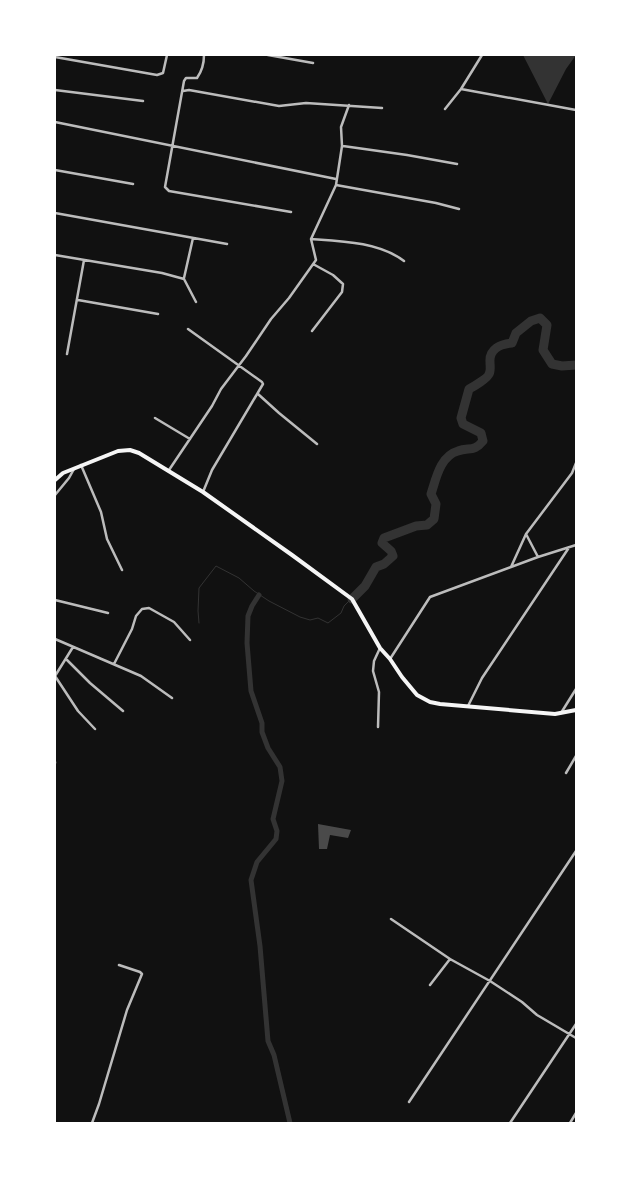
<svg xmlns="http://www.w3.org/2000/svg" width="631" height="1178" viewBox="0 0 631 1178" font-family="Arial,sans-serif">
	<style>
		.water { fill: #333 }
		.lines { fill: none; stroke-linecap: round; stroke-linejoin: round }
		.stream { stroke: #333; stroke-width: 1 }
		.canal { stroke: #333; stroke-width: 5 }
		.river { stroke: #333; stroke-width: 9 }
		.building { fill: #4a4a4a }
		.minor { stroke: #bcbcbc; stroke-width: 2.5 }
		.secondary { stroke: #f5f5f5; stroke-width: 4 }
	</style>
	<rect width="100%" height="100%" fill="#111"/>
	<path class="water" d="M523 55H576L566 69 548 104Z"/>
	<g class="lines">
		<path class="stream" d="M199 623 198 611 199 588 216 566 239 578 254 591 269 601 300 617 310 620 318 618 328 623 341 613 344 606 351 599"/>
		<path class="canal" d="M259 595 252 606 248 616 247 643 251 691 262 723V732L268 748 280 767 282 781 273 819 277 831 276 839 257 862 251 880 260 946 268 1041 274 1055 290 1123"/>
		<path class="river" d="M352 599 365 586 376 567 384 564 393 556 391 551 382 543 384 538 416 526 427 525 434 519 436 504 431 494C436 479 440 456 458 451 469 447 474 452 483 441L481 433 463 424 461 418 469 389C473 387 488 378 489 374 491 371 490 366 490 362 489 349 501 344 512 343L516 333 531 321 540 318 547 325 543 350 552 364 562 366 576 365"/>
	</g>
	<path class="building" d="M318 824 351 830 348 838 330 835 327 849H319Z"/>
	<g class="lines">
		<path class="minor" d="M204 55C204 64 202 71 197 78H186L184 81 165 187 169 191 291 212
			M268 55 313 63
			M55 57 157 75 163 73 167 55
			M461 89 576 110
			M55 90 143 101
			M183 91 189 90 279 106 306 103 382 108
			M445 109 461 89 482 55
			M55 122 336 179
			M343 146 407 155 457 164
			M55 170 133 184
			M336 185 436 203 459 209
			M55 213 227 244
			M311 239C341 241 379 242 404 261
			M55 255 162 273 184 279 196 302
			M184 278 193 238
			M78 300 158 314
			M188 329 262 382 263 384 212 470 203 492
			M312 331 342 292 343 284 333 275 313 264
			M67 354 84 260
			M258 394 279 413 317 444
			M155 418 190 439
			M81 465 101 512 107 539 122 570
			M169 470 212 406 221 389 246 356 271 319 289 298 316 260 311 239 336 185 342 146 341 127 349 105
			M55 495 69 478 74 469
			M526 534 538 557
			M511 567 526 534 572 473 576 463
			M55 600 108 613
			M55 639 141 676 172 698
			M73 647 55 676 78 711 95 729
			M66 659 90 683 123 711
			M390 659 430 597 538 557 576 545
			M114 664 132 629 136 616 142 609 149 608 174 622 190 640
			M468 706 482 678 568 549
			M561 713 576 689
			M378 727 379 692 373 671 374 661 380 648
			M55 762V763
			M566 773 576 756
			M391 919 450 959 490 981 522 1002 537 1015 576 1038
			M430 985 450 959
			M409 1102 576 851
			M92 1123 99 1104 127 1010 142 974 140 972 119 965
			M510 1123 576 1024
			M570 1123 576 1113"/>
		<path class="secondary" d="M55 480 63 473 118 451 130 450 139 453 203 492 292 555 352 599 380 648 390 659 402 677 417 695 430 702 440 704 555 714 576 710"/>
	</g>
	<rect width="631" height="1178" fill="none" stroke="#ffffff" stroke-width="112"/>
</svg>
